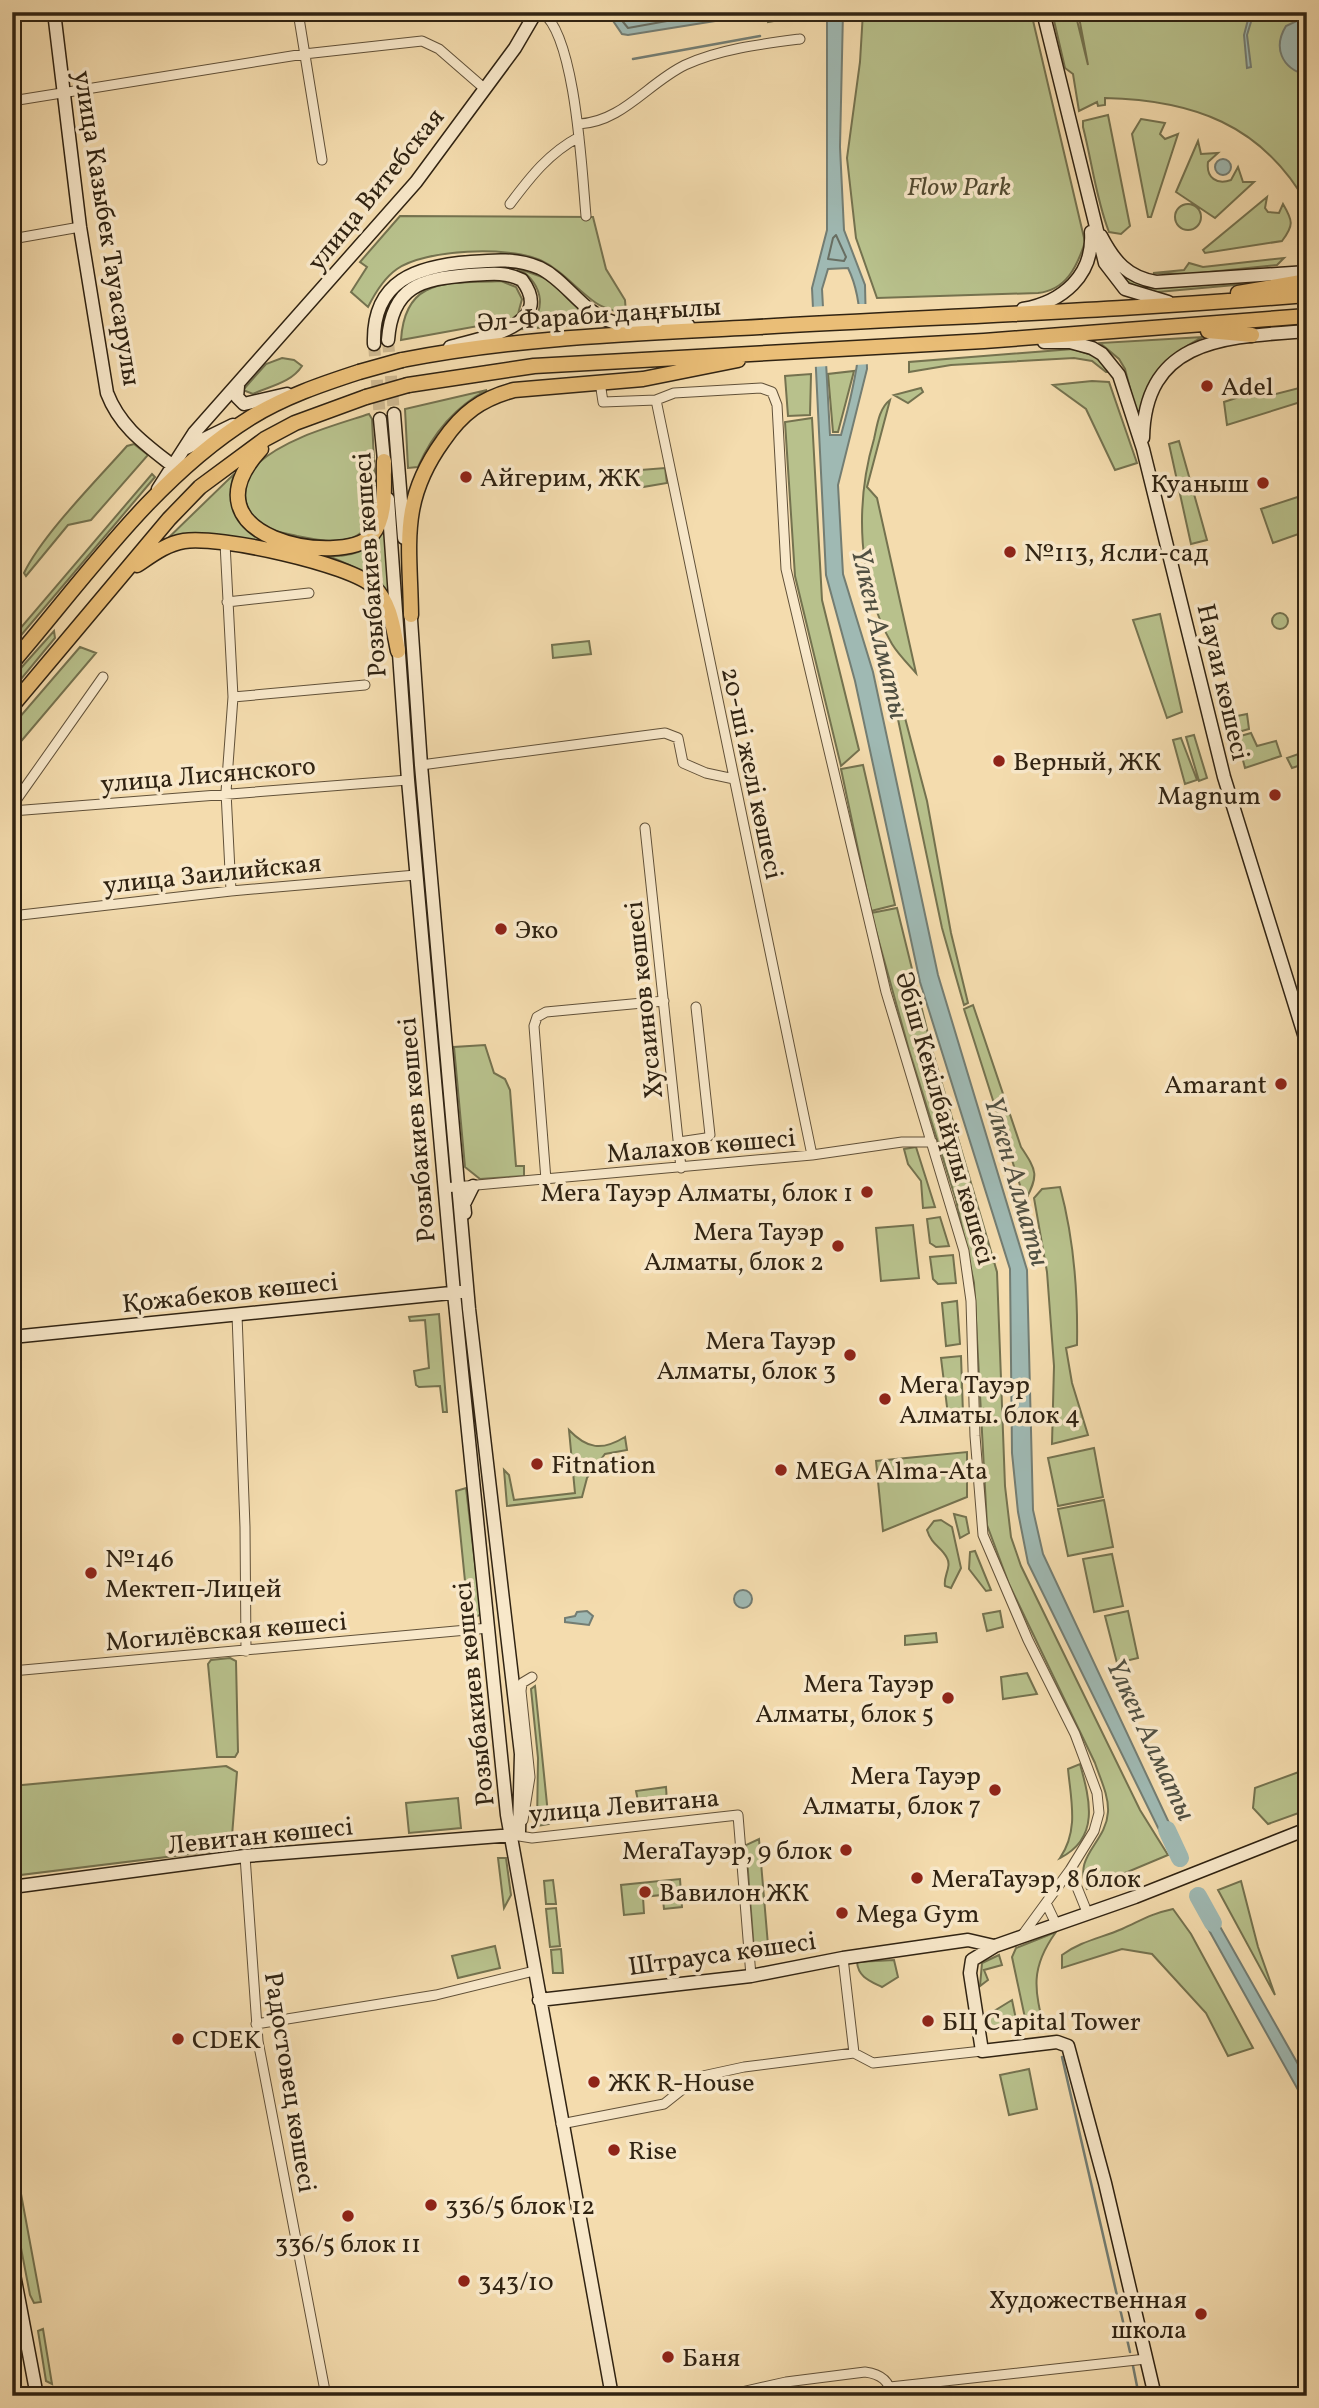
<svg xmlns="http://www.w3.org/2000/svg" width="1319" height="2408" viewBox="0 0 1319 2408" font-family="Vollkorn,serif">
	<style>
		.green { fill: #b8c18c; stroke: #74724f; stroke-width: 2 }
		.water { fill: #9fb9b3; stroke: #737d73; stroke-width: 2; fill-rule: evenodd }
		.pier { fill: #f4dcae }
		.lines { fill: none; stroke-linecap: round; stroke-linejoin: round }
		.shore { stroke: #686e62; stroke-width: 2 }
		.stream { stroke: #737d73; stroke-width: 2.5 }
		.river { stroke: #9fb9b3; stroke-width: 18 }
		.secondary-tunnel { stroke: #cdb78f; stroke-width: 12; stroke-dasharray: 12 6; stroke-linecap: butt }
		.street-casing { stroke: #615139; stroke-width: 11 }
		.secondary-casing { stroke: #302312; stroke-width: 15 }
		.primary-casing { stroke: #302312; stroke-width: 17 }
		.street { stroke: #f8e8ca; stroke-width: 9 }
		.secondary { stroke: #f8e8ca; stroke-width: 12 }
		.primary { stroke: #eabe77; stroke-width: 14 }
		.primary-bridge-casing { stroke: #302312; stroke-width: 17; stroke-linecap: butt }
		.primary-bridge { stroke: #eabe77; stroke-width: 14 }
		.poi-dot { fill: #8f2418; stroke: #f8e8ca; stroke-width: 2.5 }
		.labels { text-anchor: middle; stroke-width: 7; stroke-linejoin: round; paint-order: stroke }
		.park-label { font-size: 26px; font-style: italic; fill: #524a30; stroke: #f8e8ca }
		.street-label { font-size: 26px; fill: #302312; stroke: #f8e8ca }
		.poi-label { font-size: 26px; fill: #302312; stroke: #f8e8ca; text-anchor: start }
		.water-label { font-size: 28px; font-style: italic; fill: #515042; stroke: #f8e8ca }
	</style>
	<rect width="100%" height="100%" fill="#f4dcae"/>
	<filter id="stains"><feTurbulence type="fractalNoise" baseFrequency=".00286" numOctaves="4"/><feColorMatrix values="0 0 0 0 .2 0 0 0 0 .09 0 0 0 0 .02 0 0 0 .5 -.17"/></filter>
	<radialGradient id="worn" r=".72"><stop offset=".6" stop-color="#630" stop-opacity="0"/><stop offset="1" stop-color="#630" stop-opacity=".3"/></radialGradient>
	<path class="green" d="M765 12H805L806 15 768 22Z
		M863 12H1031L1085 242C1077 267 1066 290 1038 293L877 298 856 238 847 158 860 62Z
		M1052 12H1075L1088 65 1078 12H1307V204C1262 124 1192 100 1105 98V105L1098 106 1097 102 1079 111 1073 74 1065 68Z
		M1108 115 1130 226 1121 234 1109 232C1096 199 1092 162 1083 127V121Z
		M1141 119 1165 123 1160 134 1165 139 1178 134 1151 217H1148L1132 134Z
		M1198 141 1201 154 1218 153 1208 162C1206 178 1217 185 1231 180L1238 167 1243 182H1254L1215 218 1176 192Z
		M1267 197 1265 208 1268 212 1279 213 1283 204C1293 221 1294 225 1282 241L1205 253 1203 250Z
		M1175 217a13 13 0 1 1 26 0a13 13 0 1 1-26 0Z
		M400 216 593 217 606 269 625 300 626 314C616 311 604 309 596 303 576 289 562 270 540 260 509 246 425 249 397 269 384 278 375 293 368 307L351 292 367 267 360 262Z
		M1284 258 1277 265 1190 274 1153 273 1184 270 1189 263 1203 267Z
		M514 267 545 278 601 323 524 329C551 311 541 278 514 267Z
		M1119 271 1142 284 1307 276 1268 282 1147 293 1115 274Z
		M501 281 516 287 522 299 518 314 511 320 401 340C405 275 450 284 501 281Z
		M1203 337C1164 357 1140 382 1140 428L1125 369 1119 359 1100 343Z
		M1073 349 1095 356 1112 372H1106L1092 361 1074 358 951 365 909 372V362Z
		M282 358 294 360 302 366C291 383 270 386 253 394L243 390 266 364Z
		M854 371 838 432H833L828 374Z
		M811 374 810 415 788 416 785 376Z
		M1092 381 1109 382 1137 463 1115 470 1086 409 1053 385Z
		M1307 386V400L1227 425 1224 402 1263 389 1272 395Z
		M921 388 923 392 908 403 894 395Z
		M487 390C455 407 433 433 418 467L408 468 405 409Z
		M890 400 867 487 877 498 916 673C908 664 898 654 892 644 857 584 855 503 874 439 877 426 879 408 890 400Z
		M369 414 372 419 376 503C369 549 332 543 297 536 284 533 267 531 257 521 241 506 241 479 257 464 286 438 332 426 369 414Z
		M812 418 822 600 859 750 841 766 795 576 785 422Z
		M1179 441 1207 540 1191 544 1169 444Z
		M134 444 148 455 91 520 68 525 26 576 24 573C43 534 97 480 127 446Z
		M665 468 667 483 643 487 642 483 617 485 616 472Z
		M152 474 155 477 12 646V638Z
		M233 475C233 481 230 489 231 497 234 526 256 537 280 547L162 544Z
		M1307 494V531L1273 543 1261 509Z
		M384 528 392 605C373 575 361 569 328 556 352 557 373 551 384 528Z
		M1272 621a8 8 0 1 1 16 0a8 8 0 1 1-16 0Z
		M1160 614 1182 712 1167 718 1133 620Z
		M54 631 55 638 12 690V678Z
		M589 641 591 654 553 658 552 645Z
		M80 647 96 653 12 752V726Z
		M891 665 927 801 951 933 968 1003 964 1005 942 928 887 667Z
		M1247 714 1249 729 1235 733 1232 717Z
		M1251 733 1257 746 1276 741 1281 756 1245 768 1237 737Z
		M1194 735 1207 778 1199 781 1186 737Z
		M1181 738 1197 780 1185 784 1173 740Z
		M1307 751V763L1292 768 1287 758Z
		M863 765 895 905 871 911 841 769Z
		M897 908 931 1046 997 1272 1005 1486 1011 1537 1021 1566 1140 1810 1168 1855 1087 1889C1072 1855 1106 1844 1108 1812 1109 1796 1100 1778 1095 1763L1009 1584 987 1525 974 1283 956 1200 909 1050 871 913Z
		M973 1005 1021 1147C1037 1171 1039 1175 1025 1201L964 1009Z
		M485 1045 494 1073 505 1079 510 1090 516 1166H524V1176L480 1179 465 1167 454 1047Z
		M916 1147 935 1207 923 1208 921 1181 908 1164 904 1149Z
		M1060 1187C1074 1239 1078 1291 1077 1345L1066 1348 1072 1383 1088 1435 1052 1444 1054 1366 1047 1272 1034 1198 1042 1189Z
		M940 1217 949 1246 936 1247 930 1243 927 1219Z
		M913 1225 919 1278 881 1281 876 1228Z
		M953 1255 956 1283 938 1284 933 1279 930 1257Z
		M957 1301 960 1344 946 1346 942 1303Z
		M439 1314 447 1412H443L440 1386 419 1387 416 1385 414 1371 429 1368 425 1320 410 1321 409 1317Z
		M961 1356 963 1414 948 1415 941 1358Z
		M569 1430C587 1449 602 1451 625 1437L627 1450 605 1454 587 1478 582 1497 507 1506 504 1470 509 1475 514 1500 575 1493Z
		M1094 1448 1103 1497 1058 1506 1048 1458Z
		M967 1452V1497L883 1531 876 1461Z
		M466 1488 481 1614 469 1621 456 1491Z
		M1104 1500 1113 1547 1068 1556 1058 1509Z
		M954 1514 966 1517 969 1533 960 1538Z
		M941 1520 952 1527 961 1568 951 1588 945 1586C943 1576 952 1567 947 1558 941 1546 932 1546 927 1530L934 1521Z
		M975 1551 991 1590 986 1591 969 1569 970 1552Z
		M1112 1554 1123 1606 1094 1612 1083 1559Z
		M1000 1611 1003 1627 987 1631 983 1614Z
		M1128 1611 1138 1658 1117 1663 1105 1616Z
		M936 1633 937 1642 905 1645V1636Z
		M230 1658 236 1661 238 1752 235 1757H217L208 1664 211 1660Z
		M1027 1673 1037 1694 1003 1699 1001 1677Z
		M535 1686 549 1824 537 1826 538 1758 531 1689Z
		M1080 1764C1090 1800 1100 1838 1060 1858 1079 1830 1071 1801 1068 1769Z
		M226 1766 237 1772 231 1849 12 1876V1786Z
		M1307 1769V1810L1268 1824 1253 1808 1255 1788Z
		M666 1787 667 1802 639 1806 636 1791Z
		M458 1798 461 1828 409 1833 406 1803Z
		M759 1839 769 1957 761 1958 754 1951 746 1845Z
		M498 1858H506L511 1895 504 1908Z
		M680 1879 682 1907 664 1909 661 1881Z
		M553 1880 556 1904H546L544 1881Z
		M659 1881 661 1895 643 1897 644 1913 624 1915 621 1885Z
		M1241 1881 1258 1947 1275 1995 1218 1890Z
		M556 1908 560 1946 550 1947 546 1909Z
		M1173 1909 1191 1934 1253 2048 1228 2056 1206 2013 1152 1954 1122 1949 1062 1968V1955C1081 1941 1101 1938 1122 1929 1142 1920 1150 1914 1173 1909Z
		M1056 1932C1030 1968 1034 1989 1045 2031L1028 2032 1012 1957 1016 1948Z
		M495 1946 500 1968 458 1978 452 1956Z
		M561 1949 563 1973H553L551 1950Z
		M999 1955 1002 1965 984 1970 988 1980 980 1986 982 1963Z
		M894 1960 898 1977 882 1987C870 1981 858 1977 857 1962Z
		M1012 2000 1018 2029 987 2031 986 2016Z
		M1029 2069 1037 2109 1009 2115 1000 2075Z
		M12 2149 14 2156 41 2302 34 2303 30 2295 12 2201Z
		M43 2329 52 2384 46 2381 38 2331Z"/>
	<path class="water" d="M607 12H726L715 21 628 35 622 34Z
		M827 12H843L840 147 844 230 865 285 867 369 838 485 843 574 873 672 938 975 1027 1270 1033 1510 1043 1554 1178 1842 1177 1852 1167 1846 1028 1563 1018 1512 1012 1453 1010 1269 920 982 855 681 826 575 812 288 827 230ZM848 268C872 318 855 384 841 435H830L822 289 828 269Z
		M1250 12H1254L1247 35 1251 67 1247 68 1244 35Z
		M1307 16V75H1306C1281 68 1273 47 1286 26Z
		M1215 167a8 8 0 1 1 16 0a8 8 0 1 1-16 0Z
		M734 1599a9 9 0 1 1 18 0a9 9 0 1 1-18 0Z
		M587 1611 593 1616 589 1625 565 1622V1618L575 1616 577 1612Z
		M1203 1904 1218 1923 1307 2080V2106L1201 1916Z"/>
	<path class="pier" d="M853 304H869L871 364 855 365Z
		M826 306 829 366 813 367 810 307Z"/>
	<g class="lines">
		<path class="shore" d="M615 12 628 28 717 12
			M836 235 846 257 844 261 828 259 833 238Z"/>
		<path class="stream" d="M633 59 760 36
			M1062 2057 1130 2352
			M1133 2366 1139 2396"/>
		<path class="river" d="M1167 1830 1180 1858
			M1198 1896 1213 1923"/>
		<path class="secondary-tunnel" d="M388 340 394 414
			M374 344 380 419"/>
		<g class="street-casing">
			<path id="street" d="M298 12 322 160
				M542 12C576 36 582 174 586 216
				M12 101 304 54 422 41 439 49 485 89
				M579 124C622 122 648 83 685 65 720 49 761 44 800 39
				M510 204C531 176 549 153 579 137
				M12 239 80 227
				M600 382 603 402 656 400 674 393 761 388 772 392 777 405 786 569 886 992 964 1251 971 1301 975 1436 983 1535 1028 1640 1075 1734 1097 1793 1099 1813 1094 1831 1070 1870 1021 1937
				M656 400 812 1155
				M225 543 233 697 226 792 231 891
				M227 602 309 593
				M233 697 365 685
				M421 765 665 733 678 738 683 763 706 773 734 779
				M12 806 103 677
				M12 811 408 780
				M645 828 681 1168
				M12 916 231 891 416 875
				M679 1142 706 1138 710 1135 696 1007
				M546 1180 534 1026 537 1017 546 1012 664 1001
				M444 1188 812 1155 902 1142H932
				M237 1315 245 1527 246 1651
				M12 1671 489 1628
				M523 1820 530 1777 521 1691 522 1683 532 1677
				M513 1835 532 1838 738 1815 751 1976
				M245 1856 258 2041 326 2396
				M1070 1870 1087 1912
				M1046 1903 1056 1924
				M843 1958 854 2053
				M256 2024 436 1995 534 1971
				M561 2124 664 2104 698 2077 744 2067 854 2053 873 2063 982 2051
				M890 2387 1146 2359
				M724 2396 786 2382 865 2372C880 2374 890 2380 891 2396"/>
		</g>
		<g class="secondary-casing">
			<path id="secondary" d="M54 12 80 227 107 393C120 427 145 444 173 466
				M1043 12 1105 263 1125 289 1168 302
				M1101 236C1114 261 1127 277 1156 282L1307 272
				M1023 309C1062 302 1094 276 1091 232
				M388 340C392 286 421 279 469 275 488 274 505 271 522 280 557 327 479 338 450 347
				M1044 342H1070L1092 348 1102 354 1119 375 1143 449 1224 777 1307 1044
				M374 344C372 280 417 266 471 262 494 260 517 258 540 268 567 281 582 313 613 322 636 329 664 325 688 325
				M238 386 237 397 244 404 287 394
				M394 414 404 538
				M380 419 385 471
				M1143 438C1145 337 1228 337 1307 331
				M186 448 233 425
				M158 489 194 433 416 182 515 48 536 12
				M388 499 408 780 454 1293 507 1815 612 2396
				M465 1213 464 1204 473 1186
				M12 1337 461 1292
				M12 1887 245 1856 513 1835 519 1832 521 1754 469 1309 421 765 410 605
				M539 2000 751 1976 843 1958 968 1940 994 1946
				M12 2264 37 2396
				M1155 2396 1105 2183 1068 2046 1057 2042 982 2051 970 1973 972 1960 995 1946 1135 1897 1307 1829"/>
		</g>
		<g class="primary-casing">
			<path id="primary" d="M1238 293 1307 281
				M1208 331 1252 335
				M402 360C514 338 627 334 740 328 929 317 1118 311 1307 295
				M408 385 534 366 984 341 1307 316
				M261 449C178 539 342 568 372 535 388 516 383 484 384 461
				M137 565C152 555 166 544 184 541 217 535 351 564 374 587 391 604 393 628 398 651
				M411 615C410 544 399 502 443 441 462 413 481 399 514 390L643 379 738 360
				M12 663C85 578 154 478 250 418 284 397 322 384 359 372
				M12 706 169 519 200 487 265 439 295 423 366 397"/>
		</g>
		<use href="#street" class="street"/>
		<use href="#secondary" class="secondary"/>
		<use href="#primary" class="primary"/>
		<g class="primary-bridge-casing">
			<path id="primary-bridge" d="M359 372 402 360
				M366 397 408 385"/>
		</g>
		<use href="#primary-bridge" class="primary-bridge"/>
	</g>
	<g class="poi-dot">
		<circle cx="1207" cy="386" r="7"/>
		<circle cx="466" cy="477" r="7"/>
		<circle cx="1263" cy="483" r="7"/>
		<circle cx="1010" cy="552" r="7"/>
		<circle cx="999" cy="761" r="7"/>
		<circle cx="1275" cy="795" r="7"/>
		<circle cx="501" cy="929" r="7"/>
		<circle cx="1281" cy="1084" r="7"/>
		<circle cx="867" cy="1192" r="7"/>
		<circle cx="838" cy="1246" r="7"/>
		<circle cx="850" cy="1355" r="7"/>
		<circle cx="885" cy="1399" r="7"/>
		<circle cx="537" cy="1464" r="7"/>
		<circle cx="781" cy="1470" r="7"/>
		<circle cx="91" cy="1573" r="7"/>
		<circle cx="948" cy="1698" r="7"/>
		<circle cx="995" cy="1790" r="7"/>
		<circle cx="846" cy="1850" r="7"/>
		<circle cx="917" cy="1878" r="7"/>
		<circle cx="645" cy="1892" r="7"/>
		<circle cx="842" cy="1913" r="7"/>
		<circle cx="928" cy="2021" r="7"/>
		<circle cx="178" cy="2039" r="7"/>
		<circle cx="594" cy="2082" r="7"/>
		<circle cx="614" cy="2150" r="7"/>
		<circle cx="431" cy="2205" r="7"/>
		<circle cx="348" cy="2216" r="7"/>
		<circle cx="464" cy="2281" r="7"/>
		<circle cx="1201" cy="2314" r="7"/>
		<circle cx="668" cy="2357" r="7"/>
	</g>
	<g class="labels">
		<g class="park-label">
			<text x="959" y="195">Flow Park</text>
		</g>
		<g class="street-label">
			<text transform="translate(375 189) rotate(-51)" y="9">улица Витебская</text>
			<text transform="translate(108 228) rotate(81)" y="9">улица Казыбек Тауасарулы</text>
			<text transform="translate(599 314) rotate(-4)" y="9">Әл-Фараби даңғылы</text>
			<text transform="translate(369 565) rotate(-94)" y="9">Розыбакиев көшесі</text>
			<text transform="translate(1224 682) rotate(77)" y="9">Науаи көшесі</text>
			<text transform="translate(753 773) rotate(78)" y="9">20-ші желі көшесі</text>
			<text transform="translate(208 774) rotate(-5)" y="9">улица Лисянского</text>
			<text transform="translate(212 873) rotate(-6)" y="9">улица Заилийская</text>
			<text transform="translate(643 1000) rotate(-96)" y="9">Хусаинов көшесі</text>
			<text transform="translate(946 1118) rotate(74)" y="9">Әбіш Кекілбайұлы көшесі</text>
			<text transform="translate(416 1130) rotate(-95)" y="9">Розыбакиев көшесі</text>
			<text transform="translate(701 1145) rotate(-5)" y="9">Малахов көшесі</text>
			<text transform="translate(230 1292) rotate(-6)" y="9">Қожабеков көшесі</text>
			<text transform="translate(226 1631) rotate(-5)" y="9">Могилёвская көшесі</text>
			<text transform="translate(473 1694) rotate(-96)" y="9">Розыбакиев көшесі</text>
			<text transform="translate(624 1805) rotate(-5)" y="9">улица Левитана</text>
			<text transform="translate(260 1835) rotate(-6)" y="9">Левитан көшесі</text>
			<text transform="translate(722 1953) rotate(-8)" y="9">Штрауса көшесі</text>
			<text transform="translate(291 2082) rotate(81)" y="9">Радостовец көшесі</text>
		</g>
		<g class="poi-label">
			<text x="1221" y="395">Adel</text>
			<text x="480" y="486">Айгерим, ЖК</text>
			<text x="1249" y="492" text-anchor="end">Куаныш</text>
			<text x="1024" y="561">№113, Ясли-сад</text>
			<text x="1013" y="770">Верный, ЖК</text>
			<text x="1261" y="804" text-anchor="end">Magnum</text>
			<text x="515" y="938">Эко</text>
			<text x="1267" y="1093" text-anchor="end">Amarant</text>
			<text x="853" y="1201" text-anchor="end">Мега Тауэр Алматы, блок 1</text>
			<text x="824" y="1240" text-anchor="end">Мега Тауэр<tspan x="824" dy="30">Алматы, блок 2</tspan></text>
			<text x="836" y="1349" text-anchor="end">Мега Тауэр<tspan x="836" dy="30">Алматы, блок 3</tspan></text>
			<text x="899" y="1393">Мега Тауэр<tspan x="899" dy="30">Алматы. блок 4</tspan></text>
			<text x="551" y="1473">Fitnation</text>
			<text x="795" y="1479">MEGA Alma-Ata</text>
			<text x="105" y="1567">№146<tspan x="105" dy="30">Мектеп-Лицей</tspan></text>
			<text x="934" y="1692" text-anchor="end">Мега Тауэр<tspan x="934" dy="30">Алматы, блок 5</tspan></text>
			<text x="981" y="1784" text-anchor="end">Мега Тауэр<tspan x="981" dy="30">Алматы, блок 7</tspan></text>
			<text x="832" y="1859" text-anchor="end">МегаТауэр, 9 блок</text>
			<text x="931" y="1887">МегаТауэр, 8 блок</text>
			<text x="659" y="1901">Вавилон ЖК</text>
			<text x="856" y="1922">Mega Gym</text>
			<text x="942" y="2030">БЦ Capital Tower</text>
			<text x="192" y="2048">CDEK</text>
			<text x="608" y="2091">ЖК R-House</text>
			<text x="628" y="2159">Rise</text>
			<text x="445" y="2214">336/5 блок 12</text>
			<text x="348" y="2252" text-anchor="middle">336/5 блок 11</text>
			<text x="478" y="2290">343/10</text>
			<text x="1187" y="2308" text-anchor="end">Художественная<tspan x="1187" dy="30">школа</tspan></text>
			<text x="682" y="2366">Баня</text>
		</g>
		<g class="water-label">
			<text transform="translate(881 633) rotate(77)" y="10">Үлкен Алматы</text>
			<text transform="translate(1018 1181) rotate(74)" y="10">Үлкен Алматы</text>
			<text transform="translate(1152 1739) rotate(65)" y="10">Үлкен Алматы</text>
		</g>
	</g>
	<rect width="1319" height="2408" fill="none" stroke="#f4dcae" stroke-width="42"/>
	<rect x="14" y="14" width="1291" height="2380" fill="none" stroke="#302312" stroke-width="3.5"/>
	<rect x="21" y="21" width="1277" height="2366" fill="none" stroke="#302312" stroke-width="2"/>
	<rect width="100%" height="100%" filter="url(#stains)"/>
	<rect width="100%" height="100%" fill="url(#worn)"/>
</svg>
